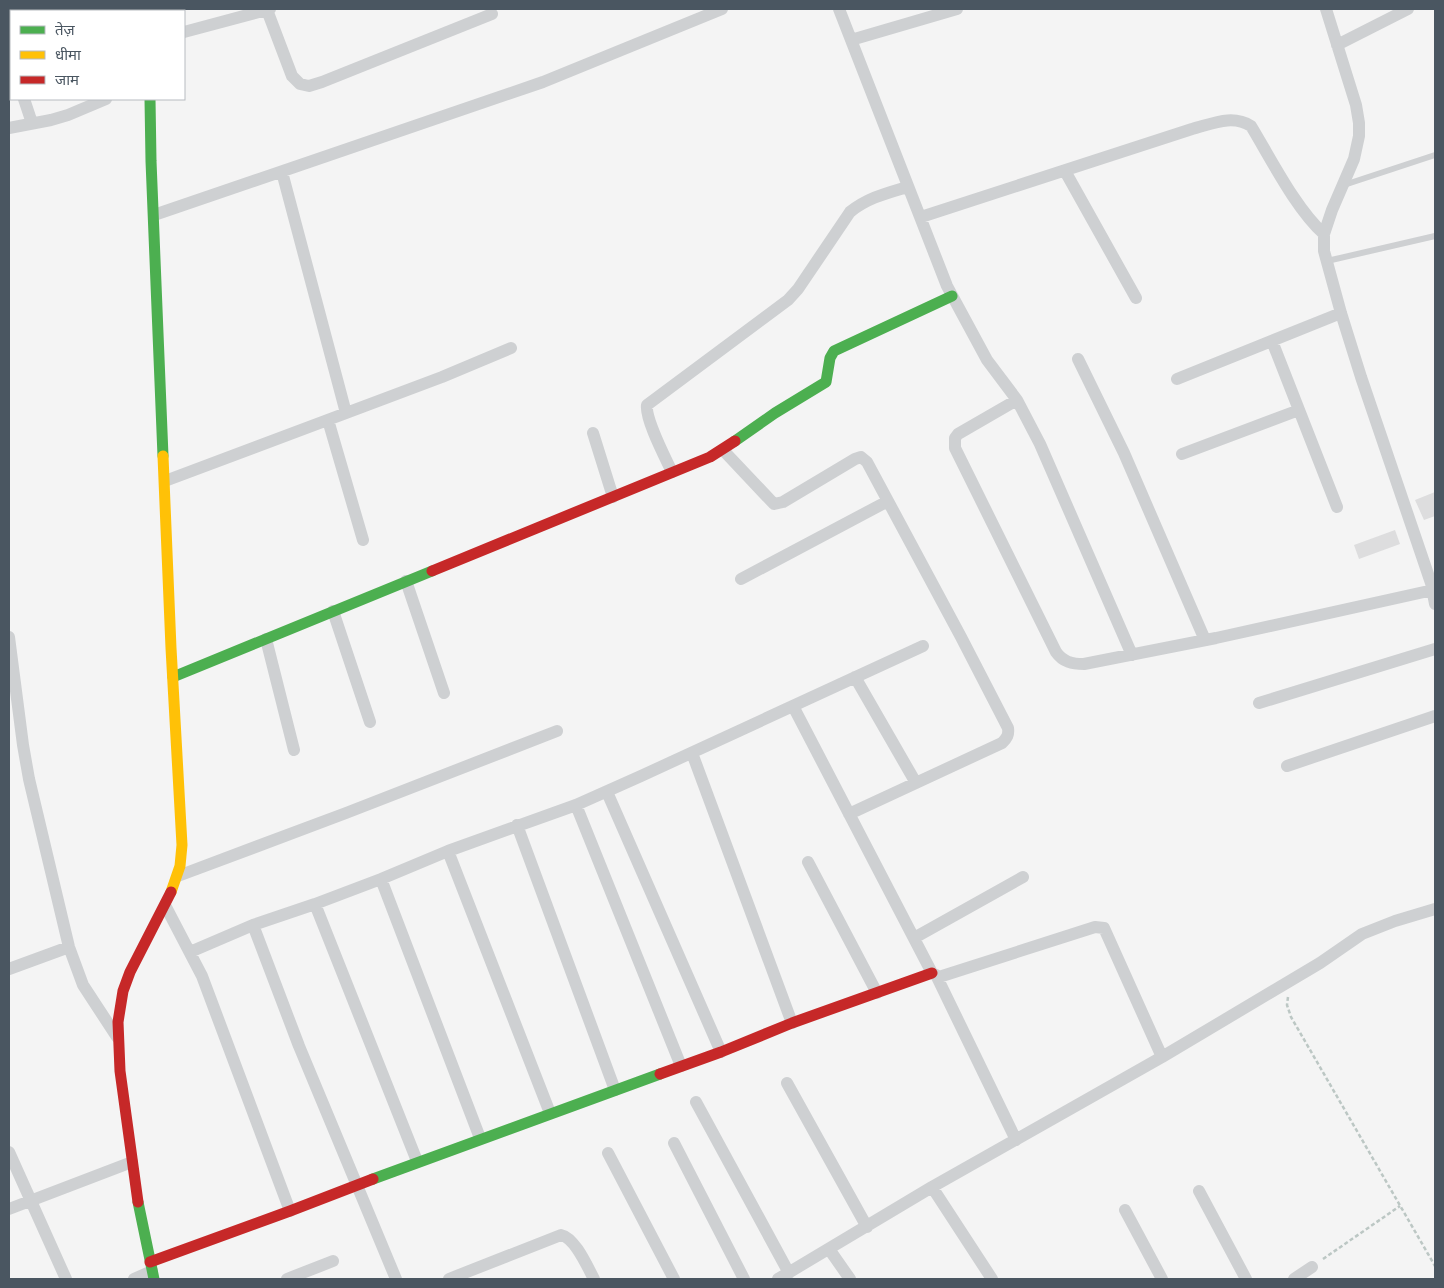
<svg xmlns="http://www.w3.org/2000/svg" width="1444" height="1288" viewBox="0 0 1444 1288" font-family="Arial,'Noto Sans Devanagari',sans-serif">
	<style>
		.building { fill: #ddddde }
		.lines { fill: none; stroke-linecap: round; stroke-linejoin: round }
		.path { stroke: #bcc7c4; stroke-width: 2.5; stroke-dasharray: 4 2.5; stroke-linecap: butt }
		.lane { stroke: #ced0d2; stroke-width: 6 }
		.street { stroke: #ced0d2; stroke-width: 12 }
		.fast { stroke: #4caf50; stroke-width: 11 }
		.slow { stroke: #ffc107; stroke-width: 11 }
		.jam { stroke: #c62828; stroke-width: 11 }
	</style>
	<rect width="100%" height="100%" fill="#f4f4f4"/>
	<path class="building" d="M1435 492V516L1424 520 1415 500Z
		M1395 530 1400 544 1359 559 1354 545Z"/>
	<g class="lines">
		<path class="path" d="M1288 997 1287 1005 1291 1017 1435 1266
			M1323 1259 1400 1206"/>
		<path class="lane" d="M1344 185 1435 155
			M1327 261 1435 236"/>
		<path class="street" d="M839 9 947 286 987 360 1017 400 1040 444 1132 655
			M1326 9 1356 105 1359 123V136L1354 159 1332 210 1324 234V251L1341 313 1361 377 1431 583 1435 604
			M267 10 292 76 300 84 309 86 322 82 492 14
			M184 32 270 9
			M851 40 957 9
			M1337 45 1408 9
			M9 66 11 69
			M24 99 32 123
			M9 128 51 120 68 115 106 99
			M1065 171 1136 298
			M282 172 346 413
			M154 215 543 82 722 9
			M921 217 1192 129C1212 124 1232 114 1251 126 1271 159 1296 209 1324 234
			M1272 341 1337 507
			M1078 359 1124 453 1205 640
			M1177 379 1341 313
			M1017 400 958 434 955 438V448L1056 652C1063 662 1072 664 1084 664L1216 638 1433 590
			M328 420 363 540
			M593 433 613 497
			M723 450 774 504 783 502 855 459 861 457 867 462 961 637 1008 728C1009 735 1007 738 1002 743L849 814
			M1182 454 1299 410
			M672 472C665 457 645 419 647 405L788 300 798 289 850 212C867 198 887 193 907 187
			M165 481 442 377 511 348
			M741 579 888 501
			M406 581 444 693
			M333 611 370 722
			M9 637 23 745 29 779 69 947 83 985 117 1037
			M266 639 294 750
			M855 677 916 783
			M1259 703 1435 649
			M793 706 932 973 939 977 1095 927 1104 928 1162 1057
			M692 753 792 1023
			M1287 766 1435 716
			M607 792 721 1052
			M576 805 681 1066
			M517 825 615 1090
			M448 851 550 1113
			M808 862 877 993
			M178 876 346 813 557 731
			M381 879 480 1138
			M315 904 417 1161
			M166 907 202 976 290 1211
			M253 925 299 1046 396 1279
			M914 938 1023 877
			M190 952 253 925 315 904 381 879 448 851 576 805 641 776 923 646
			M9 969 69 947
			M936 975 1016 1140
			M787 1083 867 1227
			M696 1102 789 1273
			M674 1143 744 1279
			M9 1152 66 1279
			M608 1153 674 1279
			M932 1187 992 1279
			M1199 1191 1246 1279
			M9 1209 132 1162
			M1125 1210 1162 1279
			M829 1249 850 1279
			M134 1279 152 1271
			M287 1279 333 1261
			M449 1279 561 1235C575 1238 587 1266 594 1279
			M778 1279 932 1187 1162 1057 1320 963 1362 934 1395 921 1435 909
			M1294 1279 1312 1267"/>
		<path class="fast" d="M150 99 151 161 163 456
			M735 441 775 413 826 382 830 358 834 351 952 296
			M173 677 432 571
			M373 1179 660 1074
			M138 1202 154 1279"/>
		<path class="slow" d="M145 9V11
			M163 456 171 648 182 845 180 866 171 892"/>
		<path class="jam" d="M432 571 710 457 735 441
			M660 1074 721 1052 792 1023 932 973
			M138 1202 120 1071 118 1022 123 991 130 972 171 892
			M150 1262 290 1211 373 1179"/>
	</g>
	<rect width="1444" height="1288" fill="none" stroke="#4a5661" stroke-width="20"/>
	<rect x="10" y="10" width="175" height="90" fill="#ffffff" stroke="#b7bbc0"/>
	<rect x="20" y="26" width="25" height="8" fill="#4caf50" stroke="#b7bbc0"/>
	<text x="55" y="35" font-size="15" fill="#4a5661">तेज़</text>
	<rect x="20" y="51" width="25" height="8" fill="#ffc107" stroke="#b7bbc0"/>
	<text x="55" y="60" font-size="15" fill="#4a5661">धीमा</text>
	<rect x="20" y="76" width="25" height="8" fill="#c62828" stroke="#b7bbc0"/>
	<text x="55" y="85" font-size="15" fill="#4a5661">जाम</text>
</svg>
